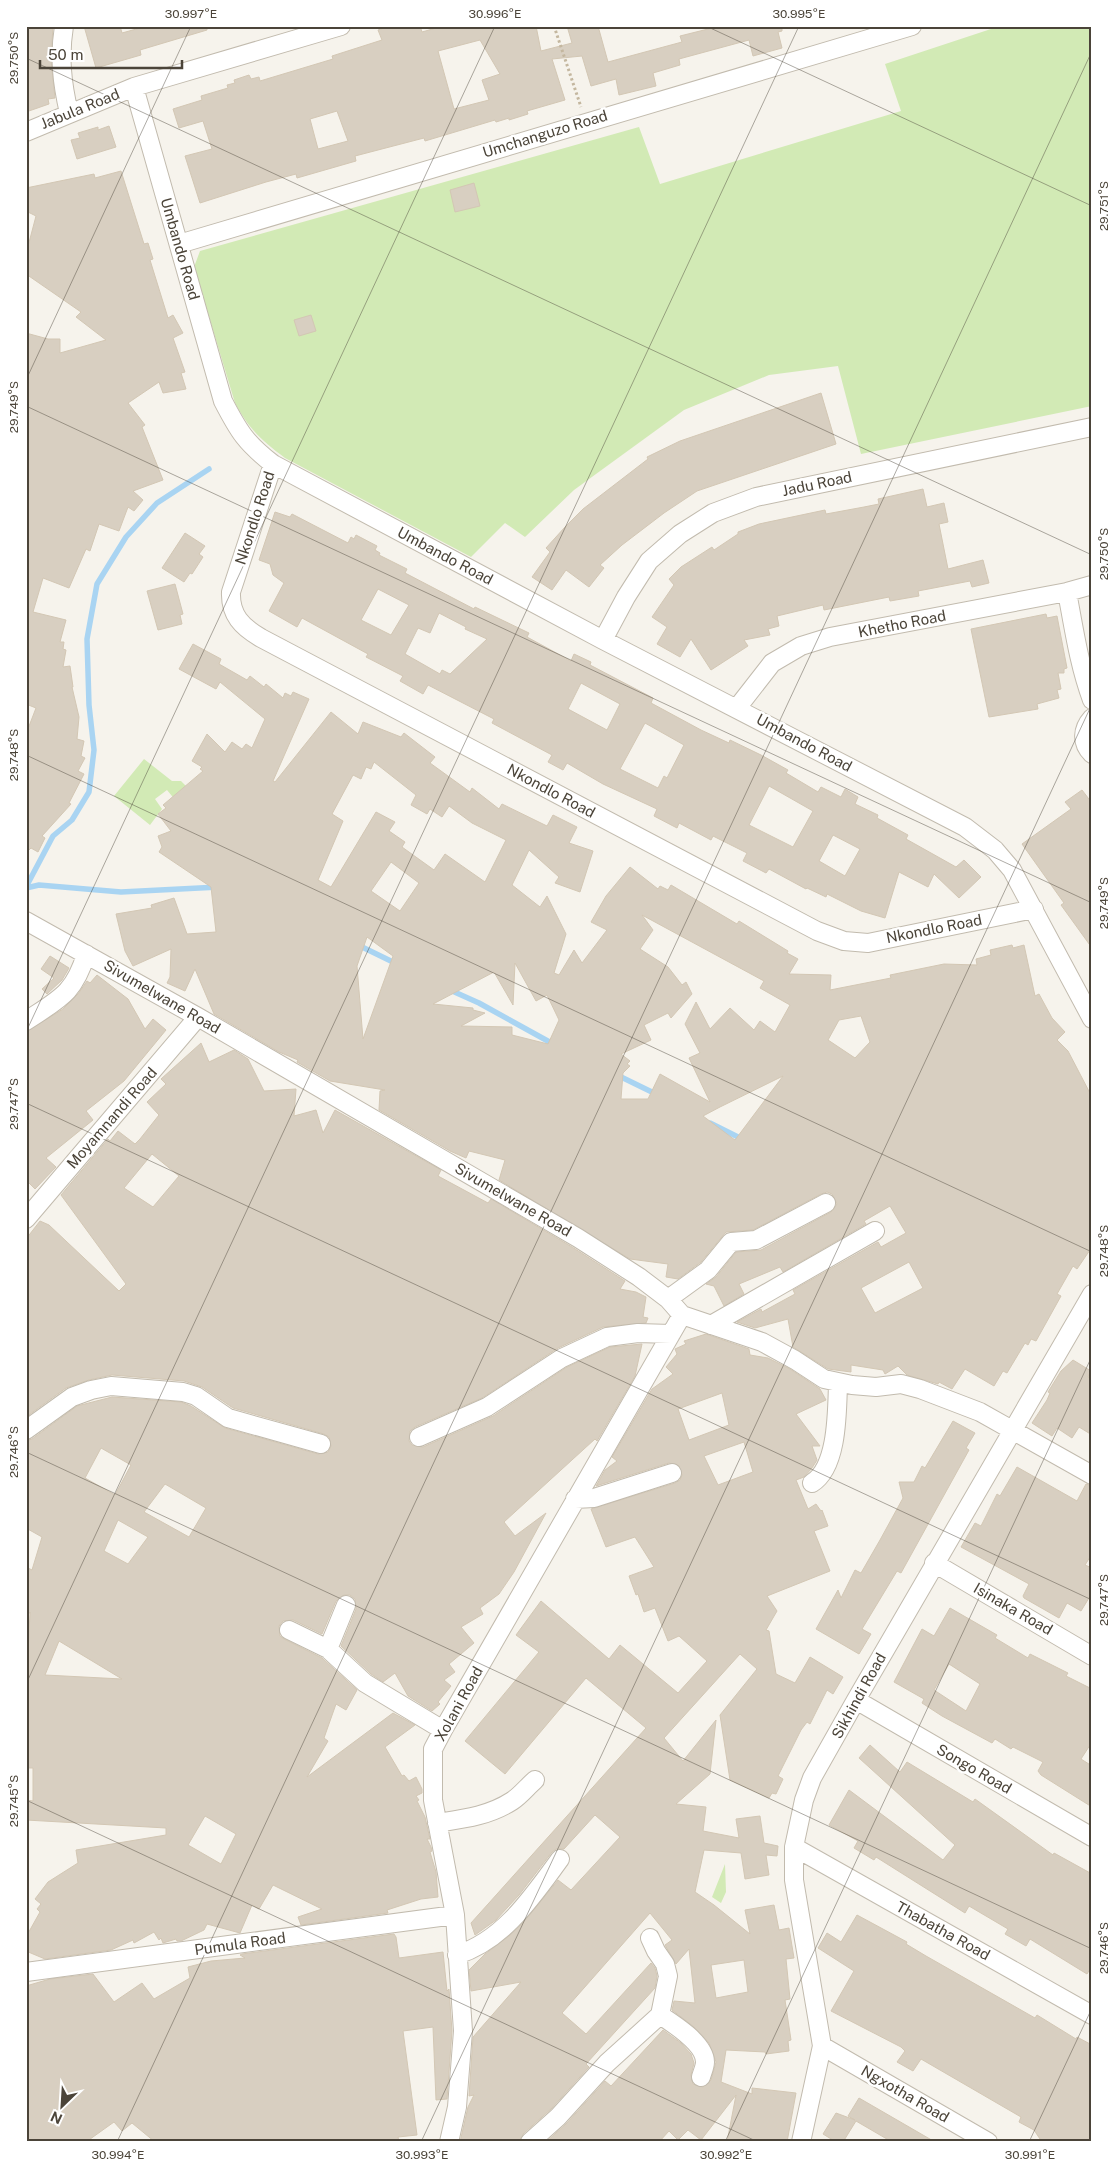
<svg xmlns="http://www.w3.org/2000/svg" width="1118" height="2168" viewBox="0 0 1118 2168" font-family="'Public Sans',sans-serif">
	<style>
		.green { fill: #d2eab5 }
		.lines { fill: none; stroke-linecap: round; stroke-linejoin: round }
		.stream { stroke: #a9d4f2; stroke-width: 5.5 }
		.building { fill: #d8cfc1; stroke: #d3c7b4; fill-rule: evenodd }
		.street-casing { stroke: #c2bbae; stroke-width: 20 }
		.path { stroke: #c4b79f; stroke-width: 3; stroke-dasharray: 2.5 2.5; stroke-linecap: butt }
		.street { stroke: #fff; stroke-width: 18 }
		.ticks { fill: none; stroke: #4b4439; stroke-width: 1; stroke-opacity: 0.45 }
		.labels { text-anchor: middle; stroke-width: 5; stroke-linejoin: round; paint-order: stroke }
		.street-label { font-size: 15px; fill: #4b4439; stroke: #fff }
		.neatline { fill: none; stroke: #4b4439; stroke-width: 2 }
		.ticks-label { font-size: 12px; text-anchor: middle; fill: #4b4439 }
	</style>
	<rect width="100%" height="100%" fill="#f6f3ec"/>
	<path class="green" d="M1000 26H1092V406L861 454 838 366 769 375 684 410 574 490 525 537 505 523 471 557 285 458C261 440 249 429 235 403L194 267 200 251 639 127 660 184 901 111 885 64Z
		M144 759 172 781H181L186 786 176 801 167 790 155 799 162 809 150 825 114 796Z
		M725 1864 726 1892 721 1903 712 1897Z"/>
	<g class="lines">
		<path class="stream" d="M26 887 53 836 72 820 89 792 94 750 89 705 87 639 97 584 126 537 157 503 209 469
			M26 888 39 885 121 892 219 887
			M358 945 397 964
			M450 990 479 1003 555 1045
			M617 1075 658 1095
			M710 1123 744 1140"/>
	</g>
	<path class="building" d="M26 26H53L51 60 55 98 48 99 49 104 26 112Z
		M84 26H120L122 33 147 26H207V30L140 50 141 55 96 68Z
		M390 26H420L422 32 443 26H536L541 51 572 43 567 26H598L608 62 682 42 680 36 720 26H782V31L778 32 782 48 753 56 749 40 679 59 680 65 653 73 656 86 619 95 616 79 591 86 582 56 552 59 565 100 527 111 528 114 509 120V118L496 122 495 120 425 141 424 138 355 156 356 161 297 178 296 174 266 182 200 203 185 156 212 149 203 121 179 128 173 109 202 100 201 96 228 88 227 85 235 83 234 80 249 75 251 79 259 77 260 81 333 59 332 56 382 40 378 30ZM480 40 500 74 482 80 489 100 454 109 438 51ZM337 111 348 141 318 149 310 119Z
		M109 126 116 147 77 159 71 140 80 138 78 133 98 127V130Z
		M121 171 144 244 148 243 153 259 150 260 168 318 173 315 183 333 173 338 185 372 181 373 186 389 163 393 159 382 128 403 145 425 142 427 163 480 133 491 143 500 134 511 128 507 119 531 99 524 90 551 86 549 69 588 43 578 33 612 66 620 60 642H64L63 649 66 650 63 667 70 666 73 687H72L79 717 77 739 84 741 81 756 85 758 78 771 84 774 69 803 71 804 42 836 45 838 38 852 31 848 26 853V734L36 708 26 704V333L48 339H60V353L106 340 76 317 81 312 26 274V254L36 216 26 211V188L94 174 95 178Z
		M474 183 480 206 455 212 450 190Z
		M311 315 316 331 299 336 294 320Z
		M821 393 836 444 697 491 664 513 622 545 600 565 604 568 589 587 566 570 552 590 532 577 550 552 546 548 565 527 583 509 648 459 647 457 680 441Z
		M923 489 927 507 944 503 948 522 939 524 948 569 983 560 989 583 972 587 970 581 918 591 919 596 890 601 889 597 824 610 823 605 777 616 779 626 768 629 770 635 744 640 748 646 711 670 691 639 680 657 657 644 667 627 652 617 674 585 669 579 681 567 712 547 714 550 738 534V532L759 524 825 510 826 514 864 507 879 504 878 499Z
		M275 512 290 517 292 514 348 543 351 537 354 539 356 535 377 546 375 550 380 553 379 555 407 569 405 573 474 609 475 607 529 633 527 637 571 661 574 654 591 662 590 665 653 698 651 703 701 730 729 743 730 740 761 755 788 770 786 773 818 792 821 787 841 797 845 789 858 797 855 804 878 815 877 818 908 835 906 839 956 867 964 860 981 877 959 898 934 874 928 887 899 872 885 918 861 911 827 894 826 897 807 888 806 889 769 869 766 873 743 861 747 853 713 836 711 840 679 823 677 828 654 816 657 809 603 784 567 763 563 770 548 762 552 755 492 723 494 719 428 685 423 694 400 681 403 676 366 657 368 654 302 618 297 627 269 611 284 583 273 575 270 564 259 560ZM378 589 409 605 391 635 361 620ZM439 613 466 627 465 629 487 639 450 674 442 670 440 674 405 654 418 628 430 633ZM581 683 620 704 607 730 568 709ZM645 723 684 745 667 778 664 776 658 788 620 769ZM769 786 813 811 793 847 749 825ZM833 835 860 849 845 876 819 861Z
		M185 533 205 546 199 554 203 557 192 574 190 573 184 582 162 568Z
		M175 584 183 614 180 615 182 624 158 630 147 591Z
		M1046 614 1047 618 1057 616 1067 668 1064 669V673H1058L1061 689 1057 690 1059 698 1037 704 1038 709 989 717 971 629Z
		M193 644 221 659 219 664 247 680 250 676 264 687 266 684 283 698 285 693 291 696 293 692 309 699 273 781 275 782 331 712 358 734 363 722 401 737 404 733 435 757 430 763 470 792 472 788 499 809 502 804 547 826 553 815 577 827 569 843 593 851 580 892 555 883 559 877 529 850 512 885 540 907 547 896 566 934 554 973 559 975 574 950 582 963 607 930 591 922 606 896 630 867 658 889 660 886 668 890 671 885 737 924 739 921 788 951 787 953 798 959 789 974 831 975 830 990 891 978 890 975 944 964 977 965 976 959 991 955 990 950 1012 945 1013 948 1024 945 1035 996 1039 994 1052 1018 1065 1032 1057 1040 1068 1051 1092 1097V1247L1077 1269 1073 1266 1057 1294 1061 1296 1036 1341 1031 1339 1028 1345 1025 1343 1007 1373 1003 1371 994 1386 965 1369 952 1389 939 1382 938 1384 907 1375 898 1366 885 1374 883 1370 851 1365V1372L828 1369 793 1347 788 1319 755 1328 737 1322 761 1309 762 1312 795 1294 793 1290 878 1242 881 1247 906 1233 890 1206 864 1221 866 1224 783 1272 780 1267 739 1284 744 1294 724 1306 714 1286 706 1284 716 1277 736 1252 761 1250 831 1212 837 1204 832 1194 827 1192 821 1194 753 1230 726 1232 701 1262 678 1279 666 1277 668 1264 630 1259 499 1180 505 1160 469 1151 466 1158 450 1151 379 1110 380 1091 385 1090 330 1081 297 1062 298 1060 279 1052 214 1014 195 969 185 991 167 983 170 977 171 949 133 966 125 951 116 914 152 908 151 905 174 898 187 934 216 932 211 887 159 852 162 847 158 836 171 831 158 814 166 808 163 805 203 771 200 769 202 767 192 761 207 734 225 752 232 742 242 749 246 744 252 748 265 719 220 682 216 689 179 669ZM374 762 416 795 411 805 427 814 430 809 442 817 449 806 472 823 506 840 485 882 445 854 434 870 402 847 405 842 389 831 395 822 376 812 331 887 318 880 343 821 332 814 353 775 361 779 366 767 371 769ZM391 862 419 883 400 911 371 891ZM642 915 764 981 760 988 790 1005 775 1032 760 1021 754 1030 730 1008 710 1029 696 1002 685 1024 700 1053 689 1058 710 1102 660 1074 648 1099H621L623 1073 630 1066 627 1064 630 1061 621 1054 651 1040 644 1025 668 1013 671 1018 692 994 686 982 682 985 668 967 640 949 653 930ZM367 937 393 956 363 1039 357 966ZM515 963 536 1001 547 995 559 1020 548 1044 512 1035V1027L461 1026 485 1013 473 1010V1008L433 1004 494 972 513 1005ZM861 1016 870 1042 855 1058 828 1040 839 1020ZM783 1076 735 1140 703 1116 720 1107ZM909 1262 923 1288 875 1313 861 1288Z
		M1082 790 1092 803V948L1061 905 1064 903 1022 844 1071 809 1065 802Z
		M50 956 69 968 62 980 47 994 42 989 54 978 41 969Z
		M97 975 128 999 145 1029 153 1019 166 1030 124 1081 86 1111 93 1120 46 1158 56 1167 35 1189 26 1180V1032L63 1009 78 994 87 981 90 983Z
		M201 1043 209 1062 234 1050 248 1059 264 1091 296 1089 294 1116 316 1110 323 1133 335 1110 441 1170 438 1176 488 1203 491 1199 572 1247 625 1281 620 1289 636 1292 646 1297 643 1317 648 1318 646 1323 603 1327 558 1348 482 1398 415 1427 410 1431 409 1441 412 1445 423 1447 493 1416 567 1367 610 1347 642 1344 635 1376 597 1441 595 1439 504 1522 515 1536 546 1513 514 1572 499 1594 480 1608 483 1614 461 1627 474 1643 449 1664 455 1672 444 1680 451 1686 438 1702 440 1704 432 1711 408 1696 395 1673 383 1682 371 1674 341 1646 356 1609 355 1599 350 1595H344L336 1601 322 1634 293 1620 283 1621 279 1626 280 1636 284 1639 322 1658 357 1690 346 1710 336 1704 324 1738 328 1741 307 1777 393 1713 415 1725 385 1747 402 1776 404 1775 409 1781 416 1777 422 1789V1793L416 1796 419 1800 417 1801 425 1817 430 1839H427L431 1847 432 1851 430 1852 436 1872 438 1897 421 1899 387 1910 388 1913 301 1925 298 1917 322 1909 273 1885 259 1909 252 1905 240 1933 207 1924 204 1930 181 1941H177L176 1939 163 1943 161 1938 159 1940 154 1932 134 1943 133 1940 111 1950 45 1959 26 1951V1937L40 1912 37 1909 41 1904 35 1899 48 1882 78 1863 76 1850 166 1835V1828L26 1820V1800L33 1801V1768H26V1696L30 1612 26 1618V1567L32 1570 42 1537 26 1528V1441L32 1439 77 1406 112 1397 181 1402 191 1406 225 1428 318 1454 328 1452 331 1446 329 1437 324 1434 233 1408 202 1387 184 1381 112 1375 89 1380 66 1388 26 1417V1239L40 1221 49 1225 119 1291 126 1284 61 1195 108 1139 110 1141 118 1131 135 1144 140 1139 159 1115 147 1102 166 1084 161 1079ZM152 1154 179 1176 153 1207 124 1188ZM101 1448 131 1465 115 1495 85 1478ZM165 1484 206 1508 189 1537 144 1512ZM118 1520 148 1537 128 1564 104 1551ZM59 1641 122 1679 45 1675ZM205 1816 236 1834 221 1864 188 1845Z
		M706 1334 749 1349 750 1355 768 1358 790 1369 820 1389 826 1400 796 1414 820 1446H812L817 1460 812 1468 804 1477 796 1480 808 1509 816 1504 821 1511 822 1510 828 1526 814 1531 830 1571 767 1596 777 1611 766 1630 769 1631 776 1674 795 1683 810 1657 843 1677 833 1694 827 1690 810 1724 807 1722 801 1730 778 1776 783 1779 776 1794 772 1793 769 1798 730 1780 720 1715 757 1669 740 1654 664 1738 683 1761 716 1720 710 1774 676 1804 706 1807 703 1831 739 1838 736 1819 760 1816 764 1843 778 1846 777 1856 766 1855 769 1875 745 1879 741 1853 704 1850 695 1892 714 1905 750 1934 745 1910 774 1905 779 1930 789 1928 794 1958 786 1959 790 1999 785 2000 791 2040 788 2041 789 2051 766 2054 765 2052 726 2050 721 2082 752 2094V2088L796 2093 787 2142H727L736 2095 701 2140 688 2130 678 2140 669 2131 659 2142H546L566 2124 605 2081 611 2086 663 2030 681 2043 691 2054 694 2063 691 2075 693 2084 703 2087 711 2080 716 2062 709 2043 694 2027 672 2010 674 2001 695 2003 689 1949 676 1964 665 1945 672 1940 650 1913 562 2013 586 2034 651 1963 655 1968 657 1976 655 1988 586 2064 589 2067 551 2109 523 2134 520 2142H460L468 2107 474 2095 469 2096 473 2037 521 1982 471 1991 469 1970 485 1954 509 1936 523 1923 558 1880 571 1890 620 1837 595 1815 564 1849H556L552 1852 519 1895 496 1920 475 1935 471 1923 646 1728 586 1678 505 1774 465 1741 539 1652 516 1635 541 1601 609 1659 620 1645 678 1693 707 1661 679 1636 668 1641 655 1608 644 1612 638 1594 636 1595 629 1576 654 1567 635 1537 606 1547 591 1509 675 1483 680 1480 682 1475 679 1466 669 1463 596 1486 605 1470 617 1461 612 1457 652 1389 673 1374 666 1367 677 1354 675 1349 686 1344 684 1341ZM722 1393 729 1425 689 1440 678 1409ZM744 1442 753 1472 718 1485 704 1456ZM744 1960 748 1992 716 1998 711 1965Z
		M1073 1360 1091 1371 1088 1377 1092 1379V1435L1079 1427 1072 1438 1057 1428 1052 1436 1032 1423 1047 1400 1050 1393 1048 1392 1061 1371Z
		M953 1421 975 1433 966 1448 969 1450 901 1573 897 1571 862 1629 871 1634 859 1654 816 1629 838 1590 841 1598 855 1570 861 1573 880 1540 903 1498 899 1482H914L922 1466 925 1468Z
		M1017 1467 1077 1501 1086 1484 1092 1486V1554L1085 1565 1092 1568V1593L1081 1611 1067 1603 1059 1618 1024 1598 1023 1596 1029 1584 961 1547 975 1523 981 1526 997 1494 1000 1496Z
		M950 1608 997 1635 995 1638 1028 1658 1030 1654 1068 1673 1066 1676 1092 1689V1742L1081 1759 1092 1766V1807L1041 1775 1038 1771 1043 1762 1013 1747 1011 1749 995 1739 992 1743 942 1716 922 1703 924 1699 894 1682 922 1629 934 1636ZM949 1664 980 1684 966 1711 934 1690Z
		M870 1745 900 1772 907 1762 973 1802 975 1799 1053 1855 1054 1853 1092 1874V1966L1087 1974 1030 1939 1026 1946 1005 1934 1008 1929 969 1906 965 1913 876 1857 874 1860 854 1848 858 1841 829 1825 849 1790 943 1860 955 1845 859 1758Z
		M857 1915 907 1942 906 1944 926 1956 1035 2018 1037 2015 1076 2039 1077 2037 1092 2045V2142H1042L1034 2130 1019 2122 1021 2117 921 2059 913 2071 897 2062 905 2051 901 2047 831 2011 854 1971 818 1948 827 1933 841 1942Z
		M394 1934 396 1937 399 1958 443 1952 447 1991 449 1989 452 2031 447 2099 436 2100 433 2027 403 2031 417 2135 398 2137 399 2142H155L132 2123 122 2131 114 2122 86 2142H26V1986L50 1979 93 1974 114 2002 142 1983 154 1999 190 1978 188 1967 211 1961 245 1958 240 1955 242 1954Z
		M859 2098 935 2142H892L856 2121 843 2142H836L823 2134 836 2113 855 2120 848 2116Z"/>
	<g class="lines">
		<g class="street-casing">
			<path id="street" d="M64 26C59 57 62 83 69 113
				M134 87 223 401C239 432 246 443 273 464L603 640 965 827 995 850 1012 870 1092 1019
				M26 132 134 87 341 26
				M179 244 912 26
				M273 464 231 592C230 615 242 627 261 638L817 931 844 941 868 943 1034 909
				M1067 592C1074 629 1079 665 1092 700
				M603 640 626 597 649 561 680 534 713 513 756 497 1092 427
				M737 708 772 663 801 646 830 637 1067 592 1092 585
				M1092 718C1082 729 1081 743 1092 754
				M26 921 198 1017 578 1238 639 1277 668 1299 682 1315 762 1342 795 1360 824 1379 852 1385 876 1387 901 1384 920 1389 980 1412 1092 1475
				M26 1021C59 999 74 994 86 954
				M26 1219 198 1017
				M668 1299 708 1270 731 1242 756 1240 826 1203
				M711 1325 875 1231
				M26 1430 72 1397 91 1390 111 1386 183 1392 196 1396 228 1418 321 1444
				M419 1437 487 1407 562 1358 607 1337 638 1333 671 1334
				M812 1483C838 1467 837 1411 838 1383
				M575 1499 594 1498 672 1473
				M934 1563 1092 1656
				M289 1630 328 1649 365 1683 443 1730
				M328 1649 346 1605
				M856 1700 1092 1837
				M437 1823C463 1819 489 1816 512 1801 520 1796 527 1787 535 1780
				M794 1847 1092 2015
				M457 1955C504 1940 532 1897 560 1859
				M26 1972 455 1915
				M660 2015C674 2024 705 2044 705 2062 705 2067 702 2073 701 2077
				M822 2046 988 2142
				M449 2142 457 2107 463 2031 455 1915 433 1800V1749L443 1730 682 1315
				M530 2142 558 2117 607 2063 660 2015 668 1976 665 1964 656 1951 650 1938
				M801 2142 822 2046 794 1880V1847L804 1800 812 1778 856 1700 1092 1294"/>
		</g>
		<path class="path" d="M554 26 581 107"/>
		<use href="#street" class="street"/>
	</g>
	<path class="ticks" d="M706 26 1092 206M26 58 1092 555M26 380 191 26M26 406 1092 903M26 755 1092 1252M26 1032 495 26M26 1103 1092 1600M26 1452 1092 1949M26 1684 799 26M26 1800 758 2142M117 2142 1092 51M421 2142 1092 704M725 2142 1092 1356M1029 2142 1092 2008"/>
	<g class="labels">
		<g class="street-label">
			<text transform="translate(80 109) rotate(-22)" y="5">Jabula Road</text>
			<text transform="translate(545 134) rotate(-17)" y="5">Umchanguzo Road</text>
			<text transform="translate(180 249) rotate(74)" y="5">Umbando Road</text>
			<text transform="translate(817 484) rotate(-12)" y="5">Jadu Road</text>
			<text transform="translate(255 518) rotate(-72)" y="5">Nkondlo Road</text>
			<text transform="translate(445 556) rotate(28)" y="5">Umbando Road</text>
			<text transform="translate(902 624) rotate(-11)" y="5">Khetho Road</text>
			<text transform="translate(804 743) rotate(28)" y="5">Umbando Road</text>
			<text transform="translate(551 791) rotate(28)" y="5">Nkondlo Road</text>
			<text transform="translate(934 929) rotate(-11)" y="5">Nkondlo Road</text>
			<text transform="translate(162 997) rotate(30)" y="5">Sivumelwane Road</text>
			<text transform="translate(112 1118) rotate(-49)" y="5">Moyamnandi Road</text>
			<text transform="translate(513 1200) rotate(30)" y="5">Sivumelwane Road</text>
			<text transform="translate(1013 1609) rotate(30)" y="5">Isinaka Road</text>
			<text transform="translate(859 1696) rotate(-61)" y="5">Sikhindi Road</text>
			<text transform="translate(459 1704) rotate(-61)" y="5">Xolani Road</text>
			<text transform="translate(974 1769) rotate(30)" y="5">Songo Road</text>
			<text transform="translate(943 1931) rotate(29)" y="5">Thabatha Road</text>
			<text transform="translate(240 1944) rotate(-8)" y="5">Pumula Road</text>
			<text transform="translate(905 2094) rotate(30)" y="5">Ngxotha Road</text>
		</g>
	</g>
	<rect width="1118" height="2168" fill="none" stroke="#ffffff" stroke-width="55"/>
	<g transform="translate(62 2106) rotate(205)" stroke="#ffffff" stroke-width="4" paint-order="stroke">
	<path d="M0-4L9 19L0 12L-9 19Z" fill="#4b4439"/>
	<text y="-8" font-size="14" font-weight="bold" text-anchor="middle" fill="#4b4439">N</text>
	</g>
	<path d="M40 60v8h142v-8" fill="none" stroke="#4b4439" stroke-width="2.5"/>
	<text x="48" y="60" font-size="15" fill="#4b4439" stroke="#ffffff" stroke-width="4" paint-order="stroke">50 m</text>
	<rect x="28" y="28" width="1062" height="2112" class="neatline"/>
	<g class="ticks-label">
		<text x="191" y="18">30.997°E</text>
		<text x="495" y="18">30.996°E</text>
		<text x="799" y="18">30.995°E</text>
		<text transform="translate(14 58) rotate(-90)" y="4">29.750°S</text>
		<text transform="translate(1104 206) rotate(-90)" y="4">29.751°S</text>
		<text transform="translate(14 407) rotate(-90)" y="4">29.749°S</text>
		<text transform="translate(1104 554) rotate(-90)" y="4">29.750°S</text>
		<text transform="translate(14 755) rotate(-90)" y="4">29.748°S</text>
		<text transform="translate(1104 903) rotate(-90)" y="4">29.749°S</text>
		<text transform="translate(14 1104) rotate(-90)" y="4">29.747°S</text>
		<text transform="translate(1104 1251) rotate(-90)" y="4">29.748°S</text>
		<text transform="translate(14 1452) rotate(-90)" y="4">29.746°S</text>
		<text transform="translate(1104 1600) rotate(-90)" y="4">29.747°S</text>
		<text transform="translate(14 1801) rotate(-90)" y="4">29.745°S</text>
		<text transform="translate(1104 1948) rotate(-90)" y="4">29.746°S</text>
		<text x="118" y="2159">30.994°E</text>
		<text x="422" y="2159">30.993°E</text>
		<text x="726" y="2159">30.992°E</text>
		<text x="1030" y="2159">30.991°E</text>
	</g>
</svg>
